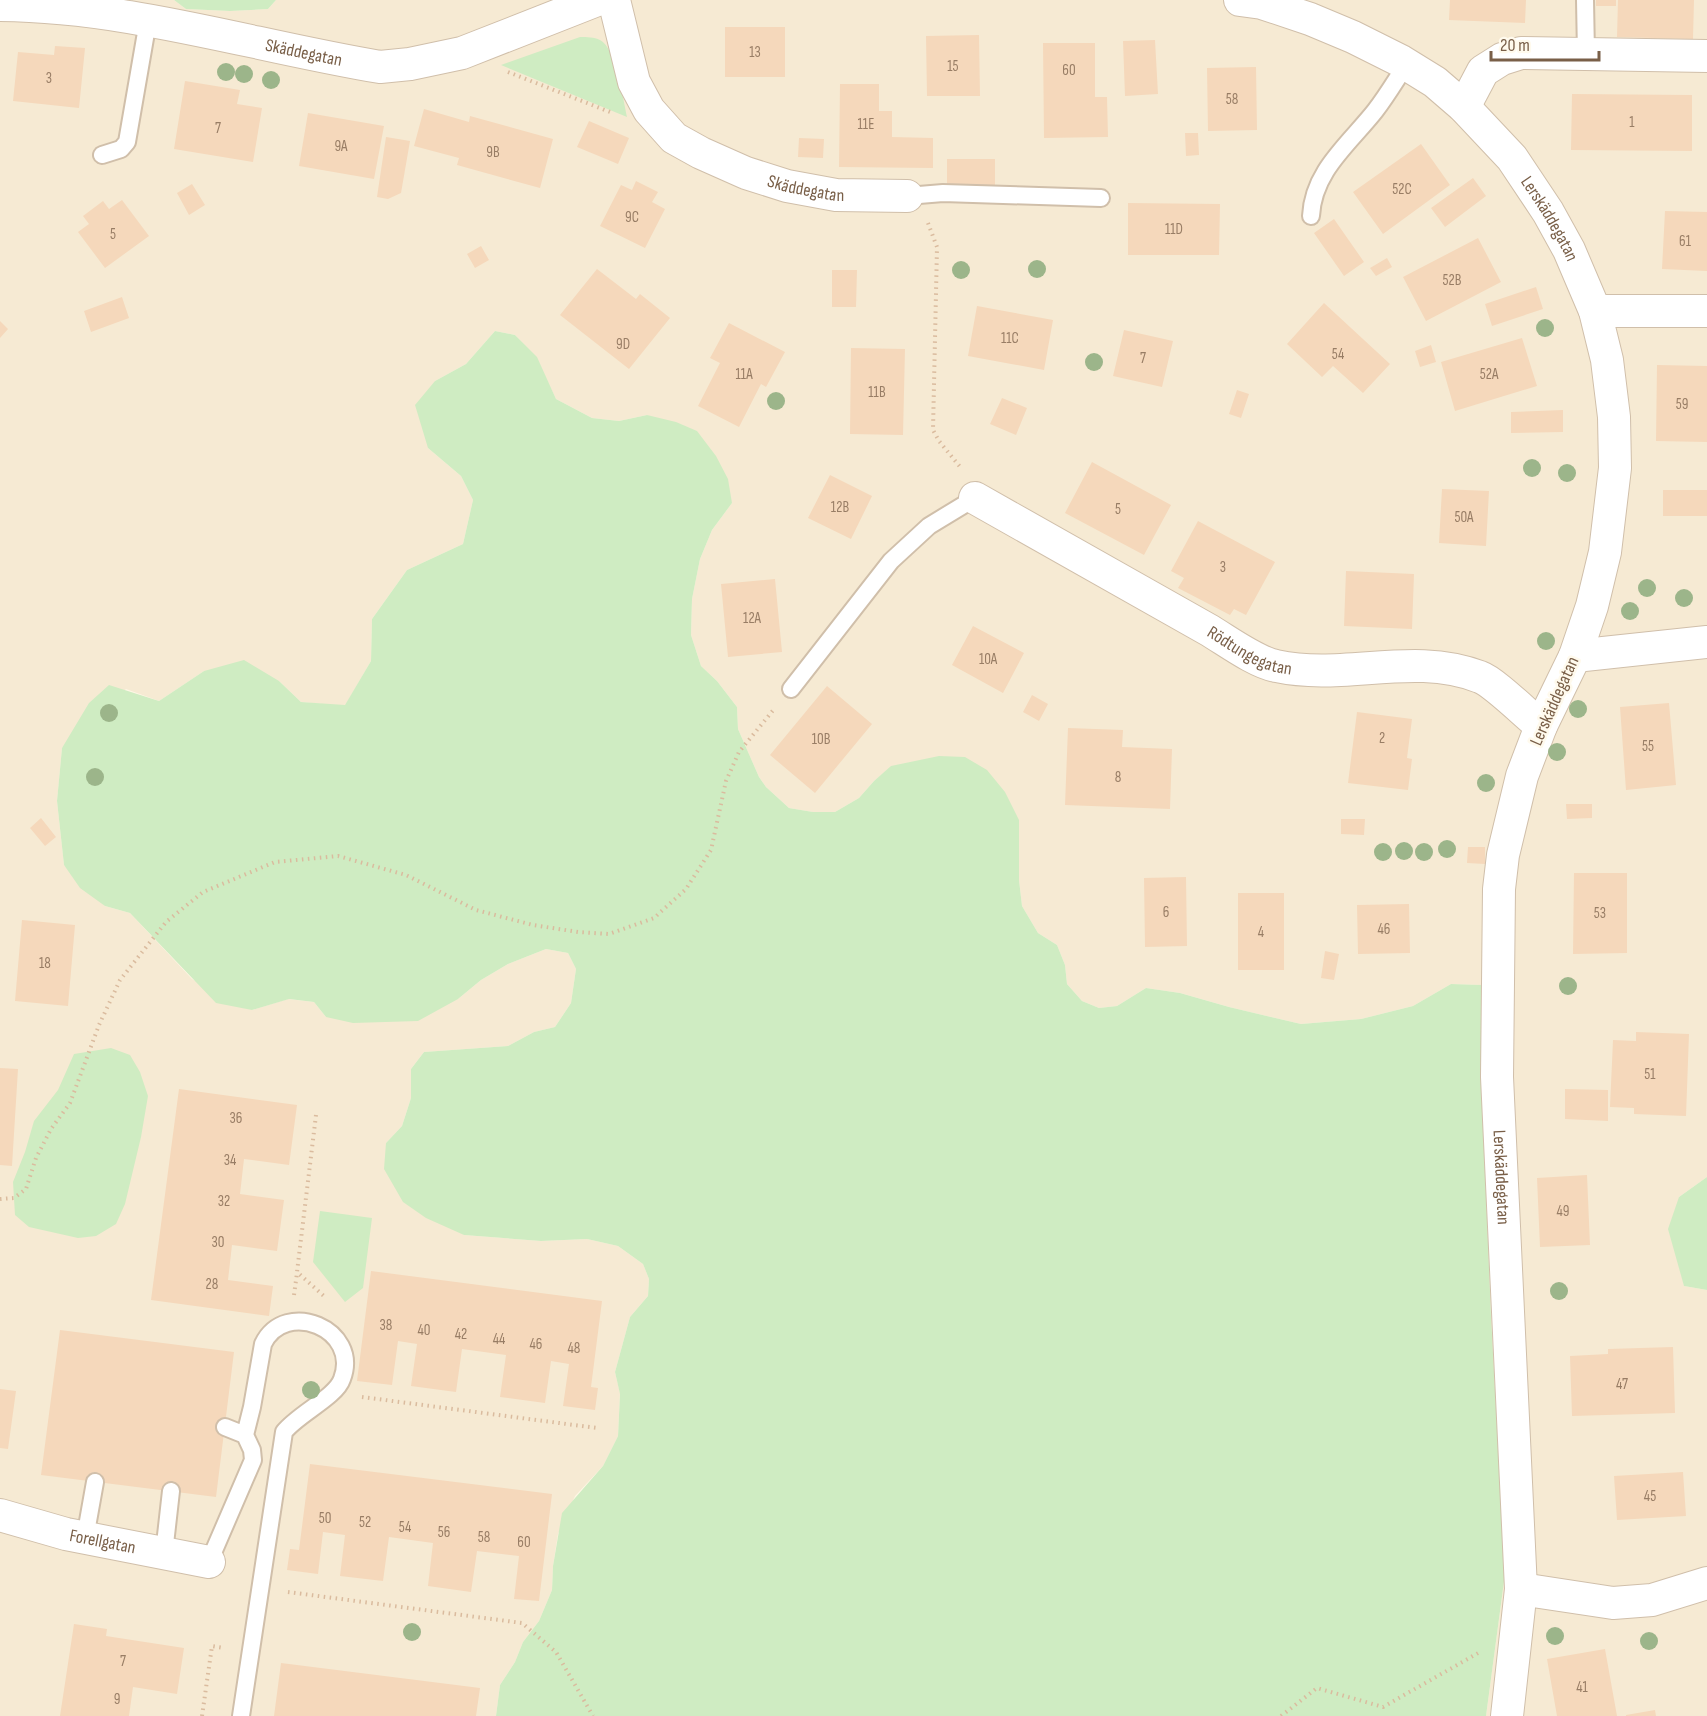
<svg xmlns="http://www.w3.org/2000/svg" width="1707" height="1716" viewBox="0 0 1707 1716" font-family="'Sofia Sans Condensed',sans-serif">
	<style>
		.residential { fill: #f6ead3 }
		.green { fill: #cfecc2 }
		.building { fill: #f5d8bb }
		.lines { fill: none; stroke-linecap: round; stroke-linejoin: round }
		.service-casing { stroke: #d0bfaa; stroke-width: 20 }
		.minor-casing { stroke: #d0bfaa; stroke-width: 34 }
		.path { stroke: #dabb9e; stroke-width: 4; stroke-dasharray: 1.5 4.5; stroke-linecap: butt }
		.service { stroke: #fff; stroke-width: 16 }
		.minor { stroke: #fff; stroke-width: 32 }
		.tree { fill: #9cb58a }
		.labels { text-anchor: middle; stroke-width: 5; stroke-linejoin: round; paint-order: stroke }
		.number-label { font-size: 15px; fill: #987d65 }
		.street-label { font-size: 18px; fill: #795f48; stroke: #fffaed }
	</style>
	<rect width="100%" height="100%" fill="#fef7e5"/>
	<path class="residential" d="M0 0H174L186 9 230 11 268 9 276 0H1707V1177L1679 1197 1684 1286 1707 1290V1716H1486L1505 1574 1491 1316 1484 1144 1482 985 1451 984 1413 1006 1361 1019 1301 1024 1229 1007 1180 993 1146 988 1117 1006 1099 1008 1082 1001 1067 984 1065 965 1057 945 1038 933 1022 906 1019 880 891 767 874 781 859 798 835 812H813L789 808 766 787 759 777 738 729 737 707 717 681 701 666 691 635 692 599 700 559 712 530 732 503 647 415 619 421 592 418 556 399 536 357 515 335 495 331 466 364 435 381 428 448 461 476 473 500 463 544 407 570 372 619 371 661 345 706 301 702 279 681 204 671 159 701 126 689 62 748 57 801 64 865 105 906 130 913 192 979 252 1010 288 999 314 1002 326 1017 458 999 481 980 508 964 546 949 568 953 576 969 571 1003 555 1027 534 1032 508 1046 424 1052 411 1069V1098L402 1126 386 1143 464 1235 541 1241 587 1239 618 1246 643 1264 649 1279 648 1296 630 1317 615 1372 620 1393 618 1436 603 1466 575 1496 558 1534 553 1566 552 1590 539 1621 523 1642 515 1662 500 1685 496 1716H0Z"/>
	<path class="green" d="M174 0H276L268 9 230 11 186 9Z
		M580 37C587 37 594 37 600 40 616 48 623 99 627 117L501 65Z
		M495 331 515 335 537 357 556 399 592 418 619 421 647 415 676 422 697 431 716 456 728 479 732 503 712 530 700 559 692 599 691 635 701 666 717 681 737 707 738 729 759 777 766 787 789 808 813 812H835L859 798 874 781 891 766 939 756 965 757 987 770 1005 792 1019 820V880L1022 906 1038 933 1057 945 1065 965 1067 984 1082 1001 1099 1008 1117 1006 1146 988 1180 993 1229 1007 1301 1024 1361 1019 1413 1006 1451 984 1482 985 1484 1144 1491 1316 1505 1574 1486 1716H496L500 1685 515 1662 523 1642 539 1621 552 1590 553 1566 562 1513 603 1466 618 1436 620 1394 615 1372 630 1317 648 1296 649 1279 643 1264 618 1246 587 1239 541 1241 464 1235 426 1218 403 1202 384 1169 386 1143 402 1126 411 1098V1069L424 1052 508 1046 534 1032 555 1027 571 1003 576 969 568 953 546 949 508 964 481 980 458 999 418 1021 353 1023 326 1017 314 1002 289 999 252 1010 216 1003 130 913 105 906 80 888 64 865 57 801 62 748 89 703 109 685 159 701 204 671 244 660 279 681 301 702 345 705 371 661 372 619 407 570 463 544 473 500 461 476 428 448 415 405 435 381 466 364Z
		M111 1048 130 1055 140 1072 148 1096 141 1137 125 1204 116 1224 96 1236 78 1238 29 1227 15 1215 13 1182 25 1152 34 1121 58 1090 74 1054Z
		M1707 1177V1290L1684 1286 1668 1229 1679 1197Z
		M320 1211 372 1218 363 1288 345 1302 313 1262Z"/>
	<path class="building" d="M1450 0H1526L1525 23 1449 20Z
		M1596 0H1616V6H1596Z
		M1618 0H1694L1693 39 1617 37Z
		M725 27H785V77H725Z
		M979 35 980 96H927L926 36Z
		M1155 40 1158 94 1125 96 1123 41Z
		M1043 43H1095V97H1107L1108 137 1044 138Z
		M55 46 85 48 79 108 13 101 18 52 54 55Z
		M1256 67 1257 130 1208 131 1207 68Z
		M185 81 240 90 237 104 262 108 253 162 174 149Z
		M840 84H879V111H892V137L933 138V168L839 167Z
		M1572 94 1692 95V151L1571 150Z
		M424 109 469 122 470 116 553 139 540 188 457 165 459 158 414 146Z
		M308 113 384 126 374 179 299 166Z
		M589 121 629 138 618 164 577 147Z
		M1185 133H1198L1199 155 1186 156Z
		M386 137 410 141 401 193 388 199 377 197Z
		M799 138 824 139 823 158 798 157Z
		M1421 144 1450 185 1383 234 1353 192Z
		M947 159H995V190L947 189Z
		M1473 178 1486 196 1445 227 1431 208Z
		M636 181 658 192 652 202 665 209 645 248 600 226 621 185 632 190Z
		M192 184 205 205 189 215 177 193Z
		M122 200 149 236 105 268 78 232 89 224 83 216 103 201 109 209Z
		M1128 203 1220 204 1219 255H1128Z
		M1665 211 1707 212V271L1662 269Z
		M1334 219 1364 262 1344 276 1314 233Z
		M1478 238 1501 282 1426 321 1403 277Z
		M481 246 489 260 475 268 467 254Z
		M1387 258 1392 267 1376 276 1370 268Z
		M597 269 636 299 640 294 670 318 629 369 560 315Z
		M832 270H857L856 307H832Z
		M1536 287 1543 309 1492 326 1485 304Z
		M122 297 129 318 91 332 84 311Z
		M1324 303 1390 364 1363 393 1333 366 1322 377 1287 344Z
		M977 306 1053 320 1044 370 968 356Z
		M0 321 8 329 0 338Z
		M729 323 785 352 766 387 761 384 739 427 698 406 720 363 710 358Z
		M1124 330 1173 341 1162 387 1113 376Z
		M1522 338 1537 386 1455 411 1441 362Z
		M1431 345 1436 362 1420 367 1415 351Z
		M851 348 905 349 903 435 850 434Z
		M1657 365 1707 366V442L1656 441Z
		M1237 390 1249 394 1241 418 1229 414Z
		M1002 398 1027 408 1016 435 990 424Z
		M1563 410V432L1511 433V412Z
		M1092 462 1171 505 1144 555 1065 513Z
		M830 475 872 496 851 539 808 518Z
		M1442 489 1489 491 1486 546 1439 543Z
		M1663 490H1707V516H1663Z
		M1198 521 1275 562 1246 615 1234 609 1230 615 1178 588 1184 578 1171 571Z
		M1346 571 1414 574 1412 629 1344 626Z
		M775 579 782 652 728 657 721 584Z
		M973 626 1024 653 1003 693 952 665Z
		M827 686 872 724 815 793 770 755Z
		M1032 695 1048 704 1039 721 1023 712Z
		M1669 703 1676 785 1626 790 1620 707Z
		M1357 712 1412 719 1407 758 1412 759 1408 790 1348 783Z
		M1068 728 1123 730 1122 747 1172 749 1170 809 1065 805Z
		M1566 804H1592V818L1567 819Z
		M41 818 56 837 45 846 30 828Z
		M1341 819H1365L1364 835 1341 834Z
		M1468 847H1485V864L1467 863Z
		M1574 873H1627V953L1573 954Z
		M1186 877 1187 946 1145 947 1144 878Z
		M1238 893H1284V970H1238Z
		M1409 904 1410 953 1358 954 1357 905Z
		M22 920 75 925 68 1006 15 1001Z
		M1325 951 1339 954 1334 980 1321 978Z
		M1636 1032 1689 1034 1686 1116 1634 1114V1108L1610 1107 1613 1040 1636 1041Z
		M0 1068 18 1069 12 1166 0 1165Z
		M179 1089 297 1105 289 1165 244 1159 240 1194 284 1200 277 1251 232 1245 228 1280 273 1286 269 1316 151 1300Z
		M1565 1089 1608 1090V1121L1565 1119Z
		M1587 1175 1590 1245 1540 1247 1537 1178Z
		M371 1271 602 1301 591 1387 598 1388 595 1410 563 1406 569 1364 551 1361 545 1403 500 1397 506 1355 462 1349 456 1392 411 1386 417 1344 398 1341 392 1385 357 1381Z
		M60 1330 234 1352 216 1497 41 1475Z
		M1673 1347 1675 1413 1572 1416 1570 1356 1608 1354V1349Z
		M0 1389 16 1391 8 1449 0 1448Z
		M310 1464 552 1494 539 1601 514 1599 519 1556 477 1551 471 1592 428 1586 433 1543 389 1537 383 1581 340 1576 345 1535 323 1532 318 1574 287 1570 290 1549 299 1550Z
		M1683 1472 1686 1516 1617 1520 1614 1476Z
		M74 1624 107 1629 106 1636 184 1648 177 1694 133 1687 129 1716H60Z
		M1605 1649 1617 1716H1557L1547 1659Z
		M281 1663 480 1688 476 1716H274Z
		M1655 1710 1656 1716H1626V1715Z"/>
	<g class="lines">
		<g class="service-casing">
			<path id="service" d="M1585 0 1586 54
				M102 155 121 149 127 142 148 21
				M907 196 943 193 1101 198
				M1311 216C1313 171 1349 144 1375 111 1386 97 1396 80 1406 65
				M791 689 891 561 929 526 975 498
				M85 1538 95 1482
				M164 1553 171 1491
				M209 1562 253 1460 252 1450 245 1435 225 1427
				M241 1716 284 1432C298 1414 336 1397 342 1379 361 1329 285 1298 263 1344L252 1407 245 1435"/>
		</g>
		<g class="minor-casing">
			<g id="minor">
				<path id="s1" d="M614 0 634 82 649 110 674 138 701 153 746 173 787 186 836 195 907 196"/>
				<path id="s2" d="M1240 0 1262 3 1310 19 1353 37 1401 61 1435 82 1464 107 1512 158 1548 212 1569 250 1595 311 1607 360 1614 417 1615 468 1605 552 1592 606 1575 656 1541 726 1522 776 1503 855 1499 889 1497 1077 1521 1589 1507 1716"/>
				<path id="s3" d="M0 5C129 6 254 46 380 67L410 64 462 53 597 0"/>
				<path d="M1464 107 1483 71 1502 59 1521 53 1707 56"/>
				<path d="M1595 311H1707"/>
				<path id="s4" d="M975 498 1207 629C1226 640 1255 662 1276 666 1344 681 1413 651 1480 677 1494 682 1527 715 1541 726"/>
				<path d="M1575 656 1707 642"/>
				<path id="s5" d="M0 1515 66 1534 209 1562"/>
				<path d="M1521 1589 1613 1603 1652 1600 1707 1583"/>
			</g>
		</g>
		<path class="path" d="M508 72 610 112
			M928 223 937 247 933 430 939 441 961 468
			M316 1115 297 1272 326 1298
			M0 1199 14 1198 26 1189 36 1158 51 1129 70 1103 99 1025 120 980 166 922 203 892 275 862 338 856 406 875 476 910 533 925 578 932 609 934 654 918 686 889 711 850 726 781 739 752 775 708
			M294 1295 297 1273
			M362 1397 597 1428
			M288 1592 522 1623 556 1652 593 1716
			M202 1716 212 1646 224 1648
			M1281 1716 1317 1688 1383 1707 1480 1652"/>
		<use href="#service" class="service"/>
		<use href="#minor" class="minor"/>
	</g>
	<g class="tree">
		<circle cx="226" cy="72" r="9"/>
		<circle cx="244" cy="74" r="9"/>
		<circle cx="271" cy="80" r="9"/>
		<circle cx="1037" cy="269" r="9"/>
		<circle cx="961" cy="270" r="9"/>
		<circle cx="1545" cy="328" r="9"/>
		<circle cx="1094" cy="362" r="9"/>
		<circle cx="776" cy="401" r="9"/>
		<circle cx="1532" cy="468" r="9"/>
		<circle cx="1567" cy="473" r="9"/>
		<circle cx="1647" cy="588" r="9"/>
		<circle cx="1684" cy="598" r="9"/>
		<circle cx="1630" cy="611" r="9"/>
		<circle cx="1546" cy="641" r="9"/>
		<circle cx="1578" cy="709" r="9"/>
		<circle cx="109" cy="713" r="9"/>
		<circle cx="1557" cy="752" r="9"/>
		<circle cx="95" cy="777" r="9"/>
		<circle cx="1486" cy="783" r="9"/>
		<circle cx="1447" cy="849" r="9"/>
		<circle cx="1404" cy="851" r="9"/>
		<circle cx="1383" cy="852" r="9"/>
		<circle cx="1424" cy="852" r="9"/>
		<circle cx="1568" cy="986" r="9"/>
		<circle cx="1559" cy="1291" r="9"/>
		<circle cx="311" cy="1390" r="9"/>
		<circle cx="412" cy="1632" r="9"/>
		<circle cx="1555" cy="1636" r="9"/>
		<circle cx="1649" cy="1641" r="9"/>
	</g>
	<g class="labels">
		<g class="number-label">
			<text x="755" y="57">13</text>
			<text x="953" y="71">15</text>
			<text x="1069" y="75">60</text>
			<text x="49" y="83">3</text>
			<text x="1232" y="104">58</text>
			<text x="1632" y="127">1</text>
			<text x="866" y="129">11E</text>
			<text x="218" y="133">7</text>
			<text x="341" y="151">9A</text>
			<text x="493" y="157">9B</text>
			<text x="1402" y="194">52C</text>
			<text x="632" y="222">9C</text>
			<text x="1174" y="234">11D</text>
			<text x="113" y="239">5</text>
			<text x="1685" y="246">61</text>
			<text x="1452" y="285">52B</text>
			<text x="1010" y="343">11C</text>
			<text x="623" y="349">9D</text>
			<text x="1338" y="359">54</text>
			<text x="1143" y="363">7</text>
			<text x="744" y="379">11A</text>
			<text x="1489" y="379">52A</text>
			<text x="877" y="397">11B</text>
			<text x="1682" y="409">59</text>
			<text x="840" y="512">12B</text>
			<text x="1118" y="514">5</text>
			<text x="1464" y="522">50A</text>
			<text x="1223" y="572">3</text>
			<text x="752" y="623">12A</text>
			<text x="988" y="664">10A</text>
			<text x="1382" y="743">2</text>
			<text x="821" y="744">10B</text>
			<text x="1648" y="751">55</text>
			<text x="1118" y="782">8</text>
			<text x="1166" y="917">6</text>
			<text x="1600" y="918">53</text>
			<text x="1384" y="934">46</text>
			<text x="1261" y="937">4</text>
			<text x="45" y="968">18</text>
			<text x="1650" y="1079">51</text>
			<text x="236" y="1123">36</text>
			<text x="230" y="1165">34</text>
			<text x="224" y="1206">32</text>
			<text x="1563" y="1216">49</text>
			<text x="218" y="1247">30</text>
			<text x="212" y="1289">28</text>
			<text x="386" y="1330">38</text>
			<text x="424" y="1335">40</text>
			<text x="461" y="1339">42</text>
			<text x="499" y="1344">44</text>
			<text x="536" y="1349">46</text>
			<text x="574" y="1353">48</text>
			<text x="1622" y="1389">47</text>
			<text x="1650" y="1501">45</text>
			<text x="325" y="1523">50</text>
			<text x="365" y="1527">52</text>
			<text x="405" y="1532">54</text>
			<text x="444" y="1537">56</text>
			<text x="484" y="1542">58</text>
			<text x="524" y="1547">60</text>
			<text x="123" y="1666">7</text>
			<text x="1582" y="1692">41</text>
			<text x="117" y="1704">9</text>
		</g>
		<g class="street-label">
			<text dy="6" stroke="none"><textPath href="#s3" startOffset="308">Skäddegatan</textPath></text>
			<text dy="6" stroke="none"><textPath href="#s1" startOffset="296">Skäddegatan</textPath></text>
			<text dy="6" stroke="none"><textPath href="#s2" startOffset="393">Lerskäddegatan</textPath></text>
			<text dy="6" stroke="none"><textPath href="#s4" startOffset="315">Rödtungegatan</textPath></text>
			<text transform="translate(1554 701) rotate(-66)" y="6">Lerskäddegatan</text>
			<text dy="6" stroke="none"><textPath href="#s2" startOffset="1383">Lerskäddegatan</textPath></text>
			<text dy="6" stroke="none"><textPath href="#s5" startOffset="106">Forellgatan</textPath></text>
		</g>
	</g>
	<path d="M1491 51v9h108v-9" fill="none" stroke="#795f48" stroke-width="3"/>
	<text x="1500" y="51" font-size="18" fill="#795f48" stroke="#fffaed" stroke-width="4.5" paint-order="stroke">20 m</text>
</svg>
